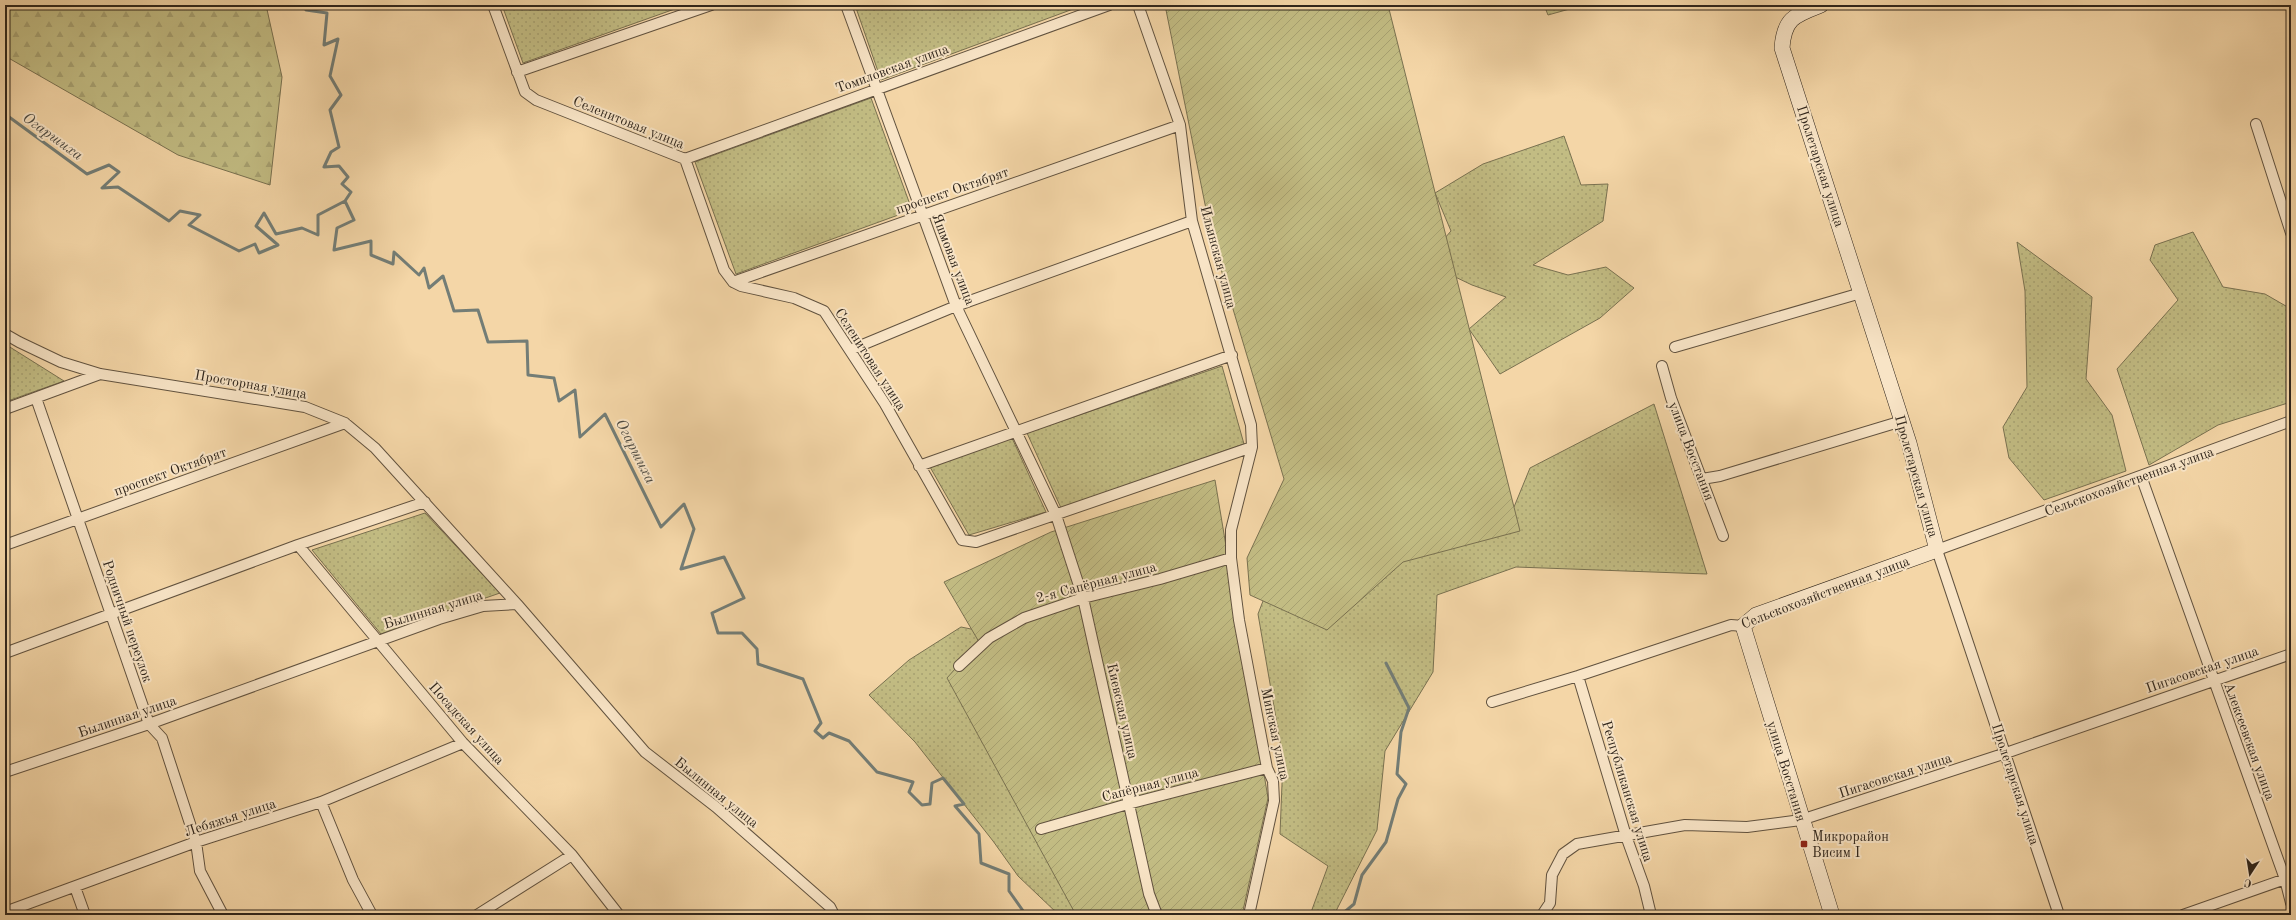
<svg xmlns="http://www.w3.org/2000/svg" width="2296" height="920" viewBox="0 0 2296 920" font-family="'Old Standard TT',serif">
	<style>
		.grass { fill: url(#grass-dots); stroke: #797150 }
		.forest { fill: url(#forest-firs); stroke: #797150 }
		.garden { fill: url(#garden-furrows); stroke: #797150 }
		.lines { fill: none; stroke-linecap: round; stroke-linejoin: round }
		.stream { stroke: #737d76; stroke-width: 3 }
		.street-casing { stroke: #61523f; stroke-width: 12 }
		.secondary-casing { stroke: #30261c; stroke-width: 16 }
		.street { stroke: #f8e4c6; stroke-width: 10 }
		.secondary { stroke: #f8e4c6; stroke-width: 15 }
		.poi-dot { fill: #8f2418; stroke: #f8e4c6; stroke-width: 1.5 }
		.labels { text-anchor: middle; stroke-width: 4; stroke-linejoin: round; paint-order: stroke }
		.street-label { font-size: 14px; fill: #30261c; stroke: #f8e4c6 }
		.poi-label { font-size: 14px; fill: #30261c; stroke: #f8e4c6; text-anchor: start }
		.water-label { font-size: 15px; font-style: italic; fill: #4c4a42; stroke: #f8e4c6 }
	</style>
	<defs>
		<pattern id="grass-dots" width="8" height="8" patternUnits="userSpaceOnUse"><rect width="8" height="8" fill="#c2bc83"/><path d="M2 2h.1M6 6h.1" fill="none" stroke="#a7a171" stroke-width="1.8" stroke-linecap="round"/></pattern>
		<pattern id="forest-firs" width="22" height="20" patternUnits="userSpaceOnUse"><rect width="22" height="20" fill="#c2bc83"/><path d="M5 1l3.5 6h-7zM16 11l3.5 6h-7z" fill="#a7a171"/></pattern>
		<pattern id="garden-furrows" width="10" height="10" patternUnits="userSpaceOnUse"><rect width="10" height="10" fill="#c2bc83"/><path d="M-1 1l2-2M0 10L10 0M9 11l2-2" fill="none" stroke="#a7a171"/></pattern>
	</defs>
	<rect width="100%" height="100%" fill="#f4d6a7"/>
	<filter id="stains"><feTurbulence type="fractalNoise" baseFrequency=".005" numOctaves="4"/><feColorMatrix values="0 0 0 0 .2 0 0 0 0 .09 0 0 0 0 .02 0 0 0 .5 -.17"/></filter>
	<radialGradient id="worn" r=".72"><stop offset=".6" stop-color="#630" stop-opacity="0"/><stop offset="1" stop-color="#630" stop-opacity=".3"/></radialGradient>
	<path class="grass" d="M502 5H686L523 63Z
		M855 5H1084L881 80Z
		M1544 5H1584L1548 15Z
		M871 98 912 210 736 274 695 162Z
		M1564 136 1581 185 1608 184 1603 221 1533 265 1568 275 1606 267 1634 288 1600 318 1500 374 1469 329 1506 297 1472 285 1424 262 1451 231 1435 193 1483 164Z
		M2193 232 2223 287 2265 294 2291 309V402L2218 425 2149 465 2117 369 2178 300 2150 260 2155 245Z
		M2017 242 2092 297 2086 379 2112 415 2126 471 2044 500 2009 458 2003 427 2027 387 2025 291Z
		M5 344 64 381 5 402Z
		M1222 366 1244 444 1061 508 1027 433Z
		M1654 404 1707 574 1516 567 1437 595 1433 672 1385 751 1377 830 1334 915H1310L1328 866 1280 834 1283 759 1258 614 1268 588 1514 507 1530 468Z
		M1012 438 1046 512 969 535 930 467Z
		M425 513 500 593 381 634 312 550Z
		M961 627 1036 642 1095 915H1059L1018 876 993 841 915 742 869 695 909 660Z"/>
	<path class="forest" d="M5 5H266L282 77 270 185 178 155 5 56Z"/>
	<path class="garden" d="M1165 5H1388L1520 531 1403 562 1327 630 1250 595 1247 558 1284 479 1212 239Z
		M1215 480 1268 798 1242 915H1076L947 678 979 642 944 582 1051 532Z"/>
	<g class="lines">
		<path class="stream" d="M307 5 306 10 327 13 324 45 338 39 330 76 341 95 330 110 339 147 331 152 324 167 339 166 348 177 342 184 351 192 345 201
			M5 114 87 174 109 165 119 172 102 188 118 187 169 221 180 211 200 215 189 225 239 251 255 244 259 253 278 245 256 226 264 213 276 234 302 228 318 235V215L345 201 354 220 337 228 334 250 371 241V255L393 264 394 252 419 275 424 268 429 288 443 276 454 311 478 310 488 342 527 341 528 375 554 378 559 401 575 390 580 437 605 414 661 527 684 504 694 529 681 569 724 557 744 598 712 613 718 633H742L757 649 758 664 803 679 821 723 815 731 823 738 829 733 849 741 877 772 913 782 909 792 922 805 930 804 932 783 943 778 964 804 955 806 979 834 981 863 1009 874V891L1026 915
			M1341 915 1354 904 1362 875 1386 842 1398 799 1406 784 1397 774 1401 732 1409 708 1386 663"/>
		<g class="street-casing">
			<path id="street" d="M493 5 525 92 536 100 685 159 724 270 733 282 741 286 794 298 824 311 885 404 962 540 976 542 1252 447
				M846 5 956 306 1056 515 1083 598 1149 894 1157 915
				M1138 5 1180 125 1192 221 1251 425 1252 447 1231 530V558L1239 620 1267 768 1273 781 1274 801 1249 915
				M517 72 711 5
				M2256 124 2291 233
				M685 159 1109 5
				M733 282 1180 125
				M5 334 19 342 61 362 100 374 305 407 345 423 375 448 517 604
				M1675 347 1861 293
				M850 350 956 306 1192 221
				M1662 366 1671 398 1723 536
				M36 398 149 724 162 738 196 842 200 871 223 915
				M5 409 100 374
				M919 466 1232 355
				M2141 476 2285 879 2291 903
				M1702 479 1720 476 1902 421
				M5 545 345 423
				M298 545 463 743 572 855 619 915
				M5 653 298 545 425 502
				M959 666 989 638 1024 618 1083 598 1160 579 1231 558
				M1578 676 1626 836 1644 886 1651 915
				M1492 702 1578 676 1731 625 1743 626
				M5 772 149 724 439 619 483 606 517 604 645 752 716 807 830 907 834 915
				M321 802 353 880 372 915
				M1041 829 1128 804 1267 768
				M75 887 85 915
				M5 912 196 842 321 802 463 743
				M477 915 572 855
				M1542 915 1550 903 1552 875 1563 854 1577 844 1685 825 1747 827 1801 820 2006 753 2291 654
				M2059 915 1937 550 2291 421
				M2183 915 2291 877"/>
		</g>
		<g class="secondary-casing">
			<path id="secondary" d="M1821 5C1795 15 1784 18 1782 48L1909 443 1937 550 1756 615 1743 626 1832 915"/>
		</g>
		<use href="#street" class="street"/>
		<use href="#secondary" class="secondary"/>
	</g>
	<rect class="poi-dot" x="1800" y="840" width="8" height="8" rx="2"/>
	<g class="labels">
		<g class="street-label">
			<text transform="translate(892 68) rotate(-20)" y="5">Томиловская улица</text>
			<text transform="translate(629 122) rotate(22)" y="5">Селенитовая улица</text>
			<text transform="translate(1821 166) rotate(72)" y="5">Пролетарская улица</text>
			<text transform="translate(952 190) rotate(-19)" y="5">проспект Октябрят</text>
			<text transform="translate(1219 257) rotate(75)" y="5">Ильинская улица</text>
			<text transform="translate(954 259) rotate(69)" y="5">Яшмовая улица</text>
			<text transform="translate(871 359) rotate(57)" y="5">Селенитовая улица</text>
			<text transform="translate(251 384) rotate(10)" y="5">Просторная улица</text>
			<text transform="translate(1692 451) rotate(69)" y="5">улица Восстания</text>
			<text transform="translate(170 471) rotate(-20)" y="5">проспект Октябрят</text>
			<text transform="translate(1917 476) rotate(74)" y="5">Пролетарская улица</text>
			<text transform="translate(2129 481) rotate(-20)" y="5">Сельскохозяйственная улица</text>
			<text transform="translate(1096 582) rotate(-15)" y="5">2-я Сапёрная улица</text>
			<text transform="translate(1825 592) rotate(-21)" y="5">Сельскохозяйственная улица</text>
			<text transform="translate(433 609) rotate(-17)" y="5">Былинная улица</text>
			<text transform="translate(128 621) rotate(71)" y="5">Родничный переулок</text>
			<text transform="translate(2202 669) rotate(-19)" y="5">Пигасовская улица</text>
			<text transform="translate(1123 711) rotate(77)" y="5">Киевская улица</text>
			<text transform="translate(127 716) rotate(-19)" y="5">Былинная улица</text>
			<text transform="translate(467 723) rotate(48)" y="5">Посадская улица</text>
			<text transform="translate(1276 734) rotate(78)" y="5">Минская улица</text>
			<text transform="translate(2250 741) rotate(70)" y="5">Алексеевская улица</text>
			<text transform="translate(1787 771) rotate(73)" y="5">улица Восстания</text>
			<text transform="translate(1895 775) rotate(-18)" y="5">Пигасовская улица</text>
			<text transform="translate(1150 784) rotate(-15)" y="5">Сапёрная улица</text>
			<text transform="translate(2016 784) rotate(72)" y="5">Пролетарская улица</text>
			<text transform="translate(1628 791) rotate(73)" y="5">Республиканская улица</text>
			<text transform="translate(717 792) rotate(39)" y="5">Былинная улица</text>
			<text transform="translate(230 817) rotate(-18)" y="5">Лебяжья улица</text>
		</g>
		<g class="poi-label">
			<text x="1812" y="841">Микрорайон<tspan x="1812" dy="16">Висим I</tspan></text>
		</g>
		<g class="water-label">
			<text transform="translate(53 136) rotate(36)" y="5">Огаршиха</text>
			<text transform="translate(636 451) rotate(63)" y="5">Огаршиха</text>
		</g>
	</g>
	<rect width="2296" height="920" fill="none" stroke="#f4d6a7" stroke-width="20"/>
	<rect x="6" y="6" width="2284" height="908" fill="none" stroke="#30261c" stroke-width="2"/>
	<rect x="10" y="10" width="2276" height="900" fill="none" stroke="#30261c"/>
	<g transform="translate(2250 874) rotate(192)" stroke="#f8e4c6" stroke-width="3" paint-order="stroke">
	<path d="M0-3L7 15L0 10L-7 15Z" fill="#30261c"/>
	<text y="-6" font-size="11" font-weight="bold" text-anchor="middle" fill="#30261c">С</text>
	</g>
	<rect width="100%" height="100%" filter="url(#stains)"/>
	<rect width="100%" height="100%" fill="url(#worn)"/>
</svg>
